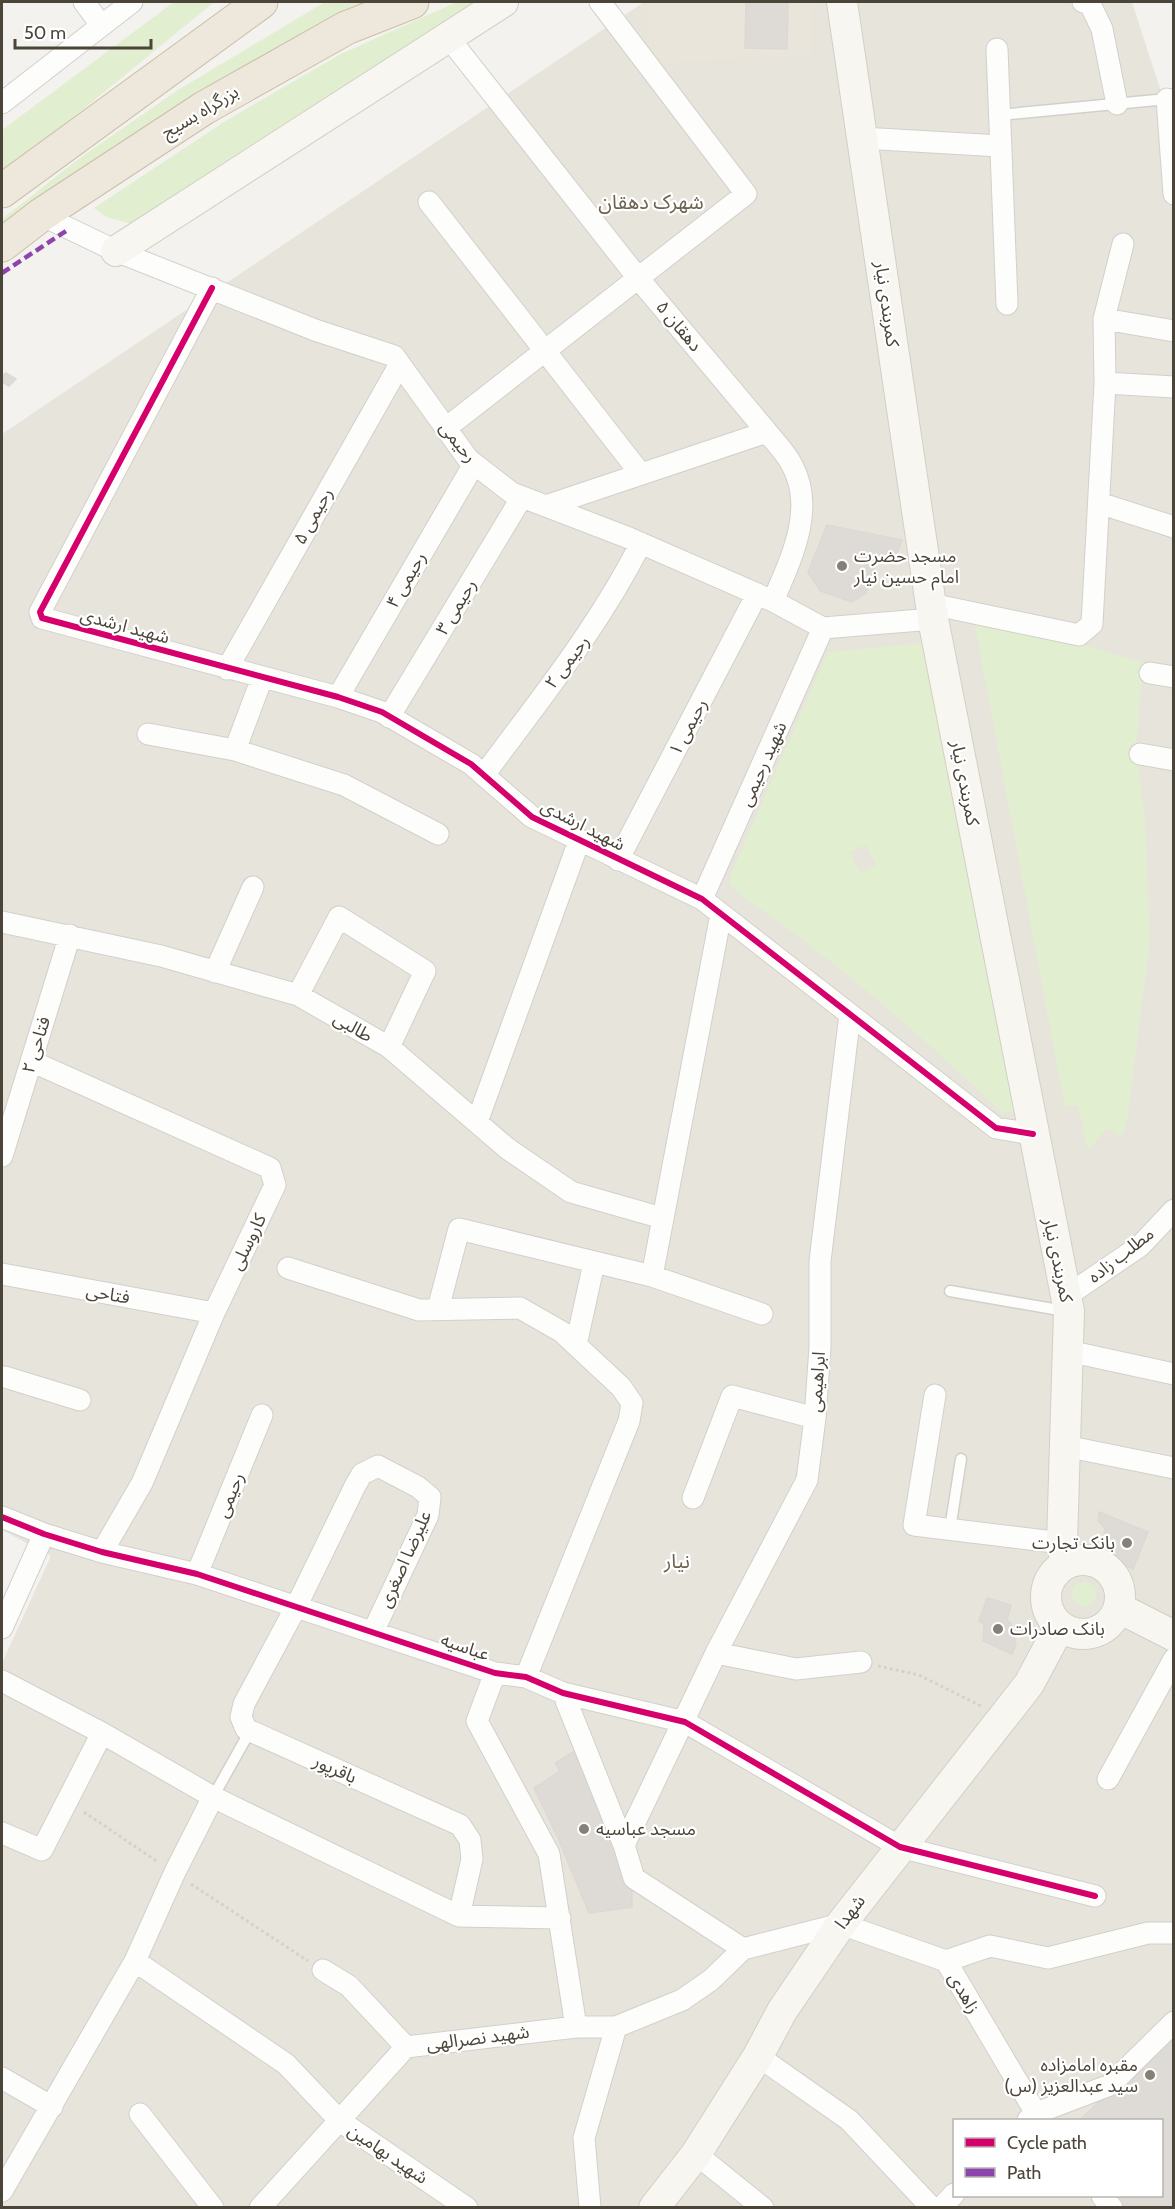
<svg xmlns="http://www.w3.org/2000/svg" width="1175" height="2209" viewBox="0 0 1175 2209" font-family="Cabin,'Noto Sans Arabic',sans-serif">
	<style>
		.residential { fill: #e7e4dc; fill-rule: evenodd }
		.education { fill: #eae5da }
		.green { fill: #e1eecf; fill-rule: evenodd }
		.building { fill: #dedbd6; stroke: #dcd9d4; stroke-width: 1.5 }
		.lines { fill: none; stroke-linecap: round; stroke-linejoin: round }
		.lane-casing { stroke: #d2d0cb; stroke-width: 13 }
		.street-casing { stroke: #d2d0cb; stroke-width: 23 }
		.secondary-casing { stroke: #d3cfc5; stroke-width: 32 }
		.highway-casing { stroke: #ccbfa9; stroke-width: 35 }
		.path { stroke: #d3d2cc; stroke-width: 3; stroke-dasharray: 3 3; stroke-linecap: butt }
		.lane { stroke: #fdfdfc; stroke-width: 10 }
		.street { stroke: #fdfdfc; stroke-width: 21 }
		.secondary { stroke: #f7f6f1; stroke-width: 30 }
		.highway { stroke: #ede8db; stroke-width: 33 }
		.quiet { stroke: #8e44ad; stroke-width: 4.5; stroke-dasharray: 9 4.5; stroke-linecap: butt }
		.cycleway-casing { stroke: #fff; stroke-width: 10 }
		.cycleway { stroke: #d6006c; stroke-width: 6 }
		.poi-dot { fill: #868178; stroke: #fff; stroke-width: 2 }
		.labels { text-anchor: middle; stroke-width: 4.5; stroke-linejoin: round; paint-order: stroke }
		.street-label { font-size: 18px; fill: #4b4439; stroke: #fff }
		.poi-label { font-size: 18px; fill: #4b4439; stroke: #fff; text-anchor: start }
		.neighbourhood-label { font-size: 20px; fill: #6e6250; stroke: #fff }
	</style>
	<rect width="100%" height="100%" fill="#f4f2ee"/>
	<path class="residential" d="M644 2H1132L1174 132 1173 2207 2 2208V1663L51 1556 2 1530V434ZM954 2120H1162V2196H954Z"/>
	<path class="education" d="M646 2H812L811 55 652 63Z"/>
	<path class="green" d="M174 2H214L2 176V130Z
		M325 2H372L2 230V219L80 158 178 90Z
		M457 2H487L132 224 106 217 94 208 227 120 341 54Z
		M972 610 1143 663 1136 748 1145 821 1150 942 1127 1121 1122 1136 1106 1129 1088 1151 1078 1105 1065 1107Z
		M923 643 1015 1111 1002 1113C920 1034 837 962 742 896L730 884V876L828 652ZM866 845 876 865 860 873 850 852Z
		M1072 1594a12 12 0 1 1 24 0a12 12 0 1 1-24 0Z"/>
	<path class="building" d="M746 2H788L787 49 745 48Z
		M6 373 16 379 9 386 2 382V376Z
		M827 525 902 540 894 561H876L866 593 852 602 820 591 808 572Z
		M1099 1512 1148 1532 1133 1569 1124 1565 1117 1558V1552L1110 1546V1539L1104 1534 1105 1528 1098 1521Z
		M987 1598 1011 1605 1007 1620 1011 1624 1016 1644 1012 1654 983 1641 984 1624 979 1621Z
		M575 1751 611 1820 632 1884V1907L589 1913 558 1838 534 1788 560 1771 555 1763Z
		M1174 2030V2208H1115L1105 2196H1162V2120H1080Z"/>
	<g class="lines">
		<g class="lane-casing">
			<path id="lane" d="M999 115 1167 99
				M950 1291 1065 1311
				M950 1529 961 1459
				M213 1797 250 1731"/>
		</g>
		<g class="street-casing">
			<path id="street" d="M84 2 101 25
				M1083 2 1090 4 1102 29 1117 104
				M448 37 638 278 767 432 546 506
				M997 49 1007 304
				M1167 99 1174 194
				M2 103 132 2
				M862 138 1000 146
				M429 202 640 473
				M41 215 116 251 315 330 394 356 468 459 512 493 629 538 773 601 823 628 933 619
				M212 288 40 612 42 618 338 697 382 712 471 764 532 817 702 899 996 1128 1033 1134
				M1104 319 1174 331
				M1105 383 1174 387
				M446 428 746 194 600 2
				M767 432C775 442 786 453 792 465 816 509 791 559 773 601
				M1099 503 1174 527
				M931 604 1079 635 1092 624 1105 383 1104 319 1123 244
				M227 669 400 364
				M1150 673 1174 677
				M338 697 474 464
				M389 717 522 497
				M148 734 235 750 344 785 438 834
				M235 750 262 678
				M1140 754 1174 760
				M484 775C540 699 598 628 641 543
				M618 860 757 594
				M702 899 823 628
				M721 914 652 1276 762 1314
				M2 922 161 956 298 995 389 1047 508 1149 571 1192 662 1218
				M215 972 253 887
				M298 995 339 917 425 971 389 1047
				M31 1061 270 1168 275 1185 214 1313 142 1483 102 1552
				M477 1122 579 841
				M2 1156 70 935
				M288 1268 419 1310 520 1308 562 1332 621 1387 632 1403 629 1421 526 1677
				M2 1274 214 1313
				M1065 1297 1140 1246 1174 1210
				M438 1309 459 1229 652 1276
				M576 1345 594 1263
				M1068 1351 1174 1374
				M5 1377 80 1400
				M935 1395 914 1525 1062 1543
				M1065 1446 1174 1468
				M693 1498 732 1396 815 1418
				M2 1517 44 1534 102 1552 197 1574 495 1673 526 1677 563 1693 685 1722 900 1847 1095 1896
				M197 1574 262 1415
				M2 1628 44 1534
				M373 1632 428 1515 430 1497 418 1487 378 1466 362 1474 355 1486 296 1607 244 1704 241 1717 246 1729 460 1825 470 1840 472 1859 459 1916
				M716 1653 796 1669 861 1662
				M495 1673 477 1721 549 1854 576 2027
				M2 1681 102 1733 213 1797 459 1916 560 1918
				M563 1693 624 1845 634 1878 743 1949 841 1924 946 1961 1040 2120
				M1108 1779 1174 1659
				M2 1833 42 1850 102 1733
				M624 1845 716 1653 807 1480 815 1418 820 1347V1261L850 1014
				M135 1961 286 2064 340 2121 467 2208
				M946 1961 990 1946 1048 1958 1148 1933H1174
				M323 1970 349 1986 406 2047
				M758 2056 849 2120 932 2208
				M2 2078 52 2107
				M140 2114 213 2208
				M1028 2120 1034 2114 1110 2085 1174 2022
				M696 2154 763 2208
				M2 2191 135 1961 175 1872 213 1797
				M1102 2196 1112 2208
				M260 2208 406 2047 576 2027H616L682 2000 711 1980 743 1949
				M590 2208 584 2138 616 2027
				M941 2208 954 2194"/>
		</g>
		<g class="secondary-casing">
			<path id="secondary" d="M842 2 933 619 1069 1311 1062 1543 1066 1564
				M116 251 503 2
				M1046 1597a37 37 0 1 1 74 0a37 37 0 1 1-74 0Z
				M1119 1608 1174 1636
				M654 2208 696 2154 758 2056 782 2011 841 1924 1029 1684 1060 1626"/>
		</g>
		<g class="highway-casing">
			<path id="highway" d="M2 191 261 2
				M2 245 41 215 204 108 346 28 412 2"/>
		</g>
		<path class="path" d="M878 1666 919 1675 983 1707
			M84 1812 158 1862
			M191 1884 308 1961"/>
		<use href="#lane" class="lane"/>
		<use href="#street" class="street"/>
		<use href="#secondary" class="secondary"/>
		<use href="#highway" class="highway"/>
		<path class="quiet" d="M2 273 69 229"/>
		<g class="cycleway-casing">
			<path id="cycleway" d="M212 288 40 612 42 618 338 697 382 712 471 764 532 817 702 899 996 1128 1033 1134
				M2 1517 44 1534 102 1552 197 1574 495 1673 526 1677 563 1693 685 1722 900 1847 1095 1896"/>
		</g>
		<use href="#cycleway" class="cycleway"/>
	</g>
	<g class="poi-dot">
		<circle cx="842" cy="566" r="6"/>
		<circle cx="1127" cy="1543" r="6"/>
		<circle cx="998" cy="1629" r="6"/>
		<circle cx="584" cy="1829" r="6"/>
		<circle cx="1150" cy="2075" r="6"/>
	</g>
	<g class="labels">
		<g class="street-label">
			<text transform="translate(200 112) rotate(-31)" y="6">بزرگراه بسیج</text>
			<text transform="translate(887 304) rotate(82)" y="6">کمربندی نیار</text>
			<text transform="translate(679 326) rotate(50)" y="6">دهقان ۵</text>
			<text transform="translate(458 442) rotate(51)" y="6">رحیمی</text>
			<text transform="translate(313 516) rotate(-61)" y="6">رحیمی ۵</text>
			<text transform="translate(406 580) rotate(-60)" y="6">رحیمی ۴</text>
			<text transform="translate(456 607) rotate(-59)" y="6">رحیمی ۳</text>
			<text transform="translate(125 626) rotate(15)" y="6">شهید ارشدی</text>
			<text transform="translate(567 662) rotate(-53)" y="6">رحیمی ۲</text>
			<text transform="translate(688 727) rotate(-62)" y="6">رحیمی ۱</text>
			<text transform="translate(763 764) rotate(-66)" y="6">شهید رحیمی</text>
			<text transform="translate(965 783) rotate(79)" y="6">کمربندی نیار</text>
			<text transform="translate(583 825) rotate(27)" y="6">شهید ارشدی</text>
			<text transform="translate(353 1027) rotate(30)" y="6">طالبی</text>
			<text transform="translate(36 1045) rotate(-73)" y="6">فتاحی ۲</text>
			<text transform="translate(248 1242) rotate(-64)" y="6">کاروسلی</text>
			<text transform="translate(1121 1255) rotate(-38)" y="6">مطلب زاده</text>
			<text transform="translate(1058 1260) rotate(78)" y="6">کمربندی نیار</text>
			<text transform="translate(108 1294) rotate(10)" y="6">فتاحی</text>
			<text transform="translate(817 1382) rotate(-86)" y="6">ابراهیمی</text>
			<text transform="translate(230 1495) rotate(-68)" y="6">رحیمی</text>
			<text transform="translate(405 1559) rotate(-66)" y="6">علیرضا اصغری</text>
			<text transform="translate(465 1647) rotate(19)" y="6">عباسیه</text>
			<text transform="translate(335 1769) rotate(24)" y="6">باقرپور</text>
			<text transform="translate(850 1912) rotate(-53)" y="6">شهدا</text>
			<text transform="translate(964 1993) rotate(60)" y="6">زاهدی</text>
			<text transform="translate(478 2038) rotate(-7)" y="6">شهید نصرالهی</text>
			<text transform="translate(388 2154) rotate(34)" y="6">شهید بهامین</text>
		</g>
		<g class="poi-label">
			<text x="854" y="562">مسجد حضرت<tspan x="854" dy="21">امام حسین نیار</tspan></text>
			<text x="1115" y="1549" text-anchor="end">بانک تجارت</text>
			<text x="1010" y="1635">بانک صادرات</text>
			<text x="596" y="1835">مسجد عباسیه</text>
			<text x="1138" y="2071" text-anchor="end">مقبره امامزاده<tspan x="1138" dy="21">سید عبدالعزیز (س)</tspan></text>
		</g>
		<g class="neighbourhood-label">
			<text x="651" y="209">شهرک دهقان</text>
			<text x="677" y="1568">نیار</text>
		</g>
	</g>
	<rect width="1175" height="2209" fill="none" stroke="#4b4439" stroke-width="6"/>
	<rect x="953" y="2119" width="210" height="78" fill="#ffffff" stroke="#b7b4b0" stroke-width="1.5"/>
	<rect x="965" y="2138" width="30" height="9" fill="#d6006c" stroke="#b7b4b0" stroke-width="1.5"/>
	<text x="1007" y="2149" font-size="18" fill="#4b4439">Cycle path</text>
	<rect x="965" y="2168" width="30" height="9" fill="#8e44ad" stroke="#b7b4b0" stroke-width="1.5"/>
	<text x="1007" y="2179" font-size="18" fill="#4b4439">Path</text>
	<path d="M15 39v9h136v-9" fill="none" stroke="#4b4439" stroke-width="3"/>
	<text x="24" y="39" font-size="18" fill="#4b4439" stroke="#ffffff" stroke-width="4.5" paint-order="stroke">50 m</text>
</svg>
